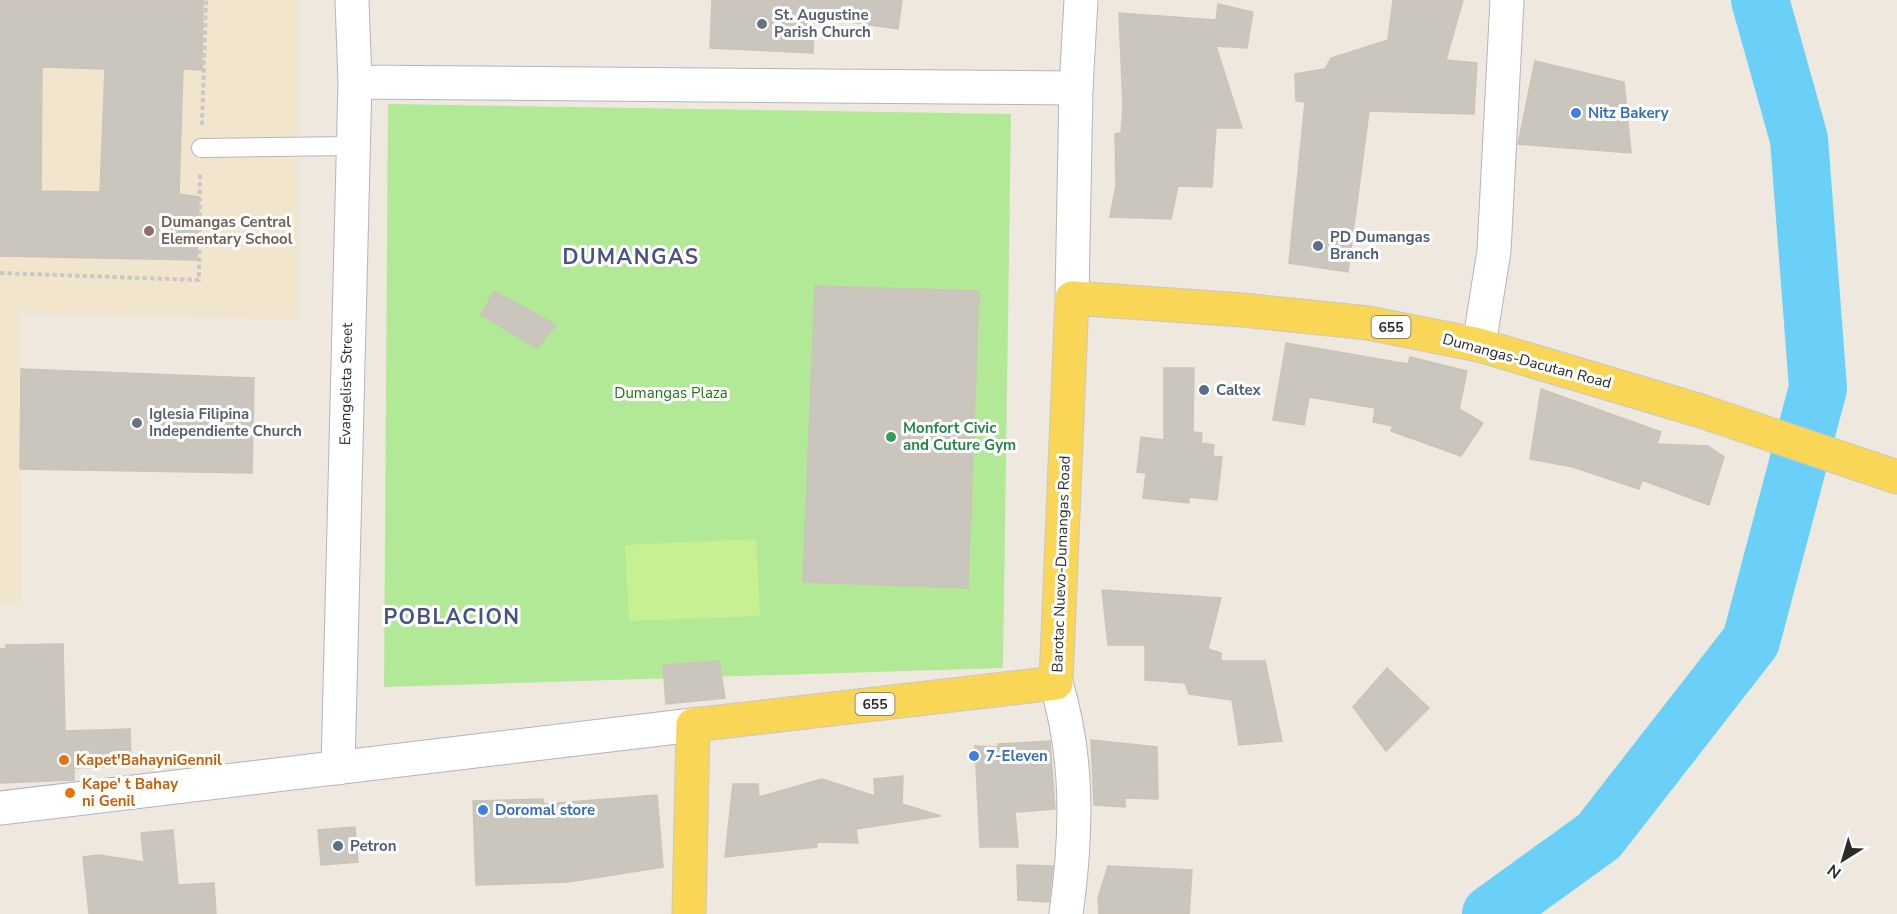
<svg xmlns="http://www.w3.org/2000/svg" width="1897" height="914" viewBox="0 0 1897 914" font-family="'Nunito Sans',sans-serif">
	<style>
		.education { fill: #f1e6cd }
		.green { fill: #b2e997 }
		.pitch { fill: #c7f092 }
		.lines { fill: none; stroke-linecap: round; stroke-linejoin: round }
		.river { stroke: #6bd0f7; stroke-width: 58 }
		.building { fill: #cac5bd; stroke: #cbc4b7; stroke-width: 1.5; fill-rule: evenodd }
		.service-casing { stroke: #b2b4c1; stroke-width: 20 }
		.minor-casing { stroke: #b2b4c1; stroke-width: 35 }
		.tertiary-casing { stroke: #b2b4c1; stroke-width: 35 }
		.primary-casing { stroke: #c8c8c8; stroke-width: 35 }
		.path { stroke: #c8c8c8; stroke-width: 4; stroke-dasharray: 4.5 3; stroke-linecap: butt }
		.service { stroke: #fff; stroke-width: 18 }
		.minor { stroke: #fff; stroke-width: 33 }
		.tertiary { stroke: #fff; stroke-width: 33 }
		.primary { stroke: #fad657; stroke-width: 33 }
		.worship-dot { fill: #6b7280; stroke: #fff; stroke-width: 2 }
		.shop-dot { fill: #3f7fe0; stroke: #fff; stroke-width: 2 }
		.education-dot { fill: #8d6e63; stroke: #fff; stroke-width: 2 }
		.service-dot { fill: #5c6f8a; stroke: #fff; stroke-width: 2 }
		.leisure-dot { fill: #2e9e5b; stroke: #fff; stroke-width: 2 }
		.food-dot { fill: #e8710a; stroke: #fff; stroke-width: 2 }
		.labels { text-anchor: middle; stroke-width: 6; stroke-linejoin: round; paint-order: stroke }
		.shield { fill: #fff; stroke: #6b6b6b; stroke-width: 1.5 }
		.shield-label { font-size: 14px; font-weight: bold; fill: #2c2c2c }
		.worship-label { font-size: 15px; font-weight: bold; fill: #5b616d; stroke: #fff; text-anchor: start }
		.shop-label { font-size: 15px; font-weight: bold; fill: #366cbe; stroke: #fff; text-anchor: start }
		.education-label { font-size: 15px; font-weight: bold; fill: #785e54; stroke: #fff; text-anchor: start }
		.service-label { font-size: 15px; font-weight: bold; fill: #4e5e75; stroke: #fff; text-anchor: start }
		.street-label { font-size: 15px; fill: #2c2c2c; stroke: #fff }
		.park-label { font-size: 15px; fill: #277016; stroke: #fff }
		.leisure-label { font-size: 15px; font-weight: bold; fill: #27864d; stroke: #fff; text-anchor: start }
		.food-label { font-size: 15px; font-weight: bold; fill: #c56008; stroke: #fff; text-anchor: start }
		.district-label { font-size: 21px; font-weight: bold; letter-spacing: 1.5px; fill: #495281; stroke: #fff }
	</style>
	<rect width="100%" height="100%" fill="#efe8de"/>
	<path class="education" d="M0 0H298V319L20 314 21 604H0Z"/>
	<path class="green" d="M388 104 1011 114 1003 668 384 687Z"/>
	<path class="pitch" d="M756 539 760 616 629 621 625 545Z"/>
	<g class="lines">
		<path class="river" d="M1491 914 1599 836 1751 641 1818 388 1799 139 1760 0"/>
	</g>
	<path class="building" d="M0 0H203L202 70 183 69 179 194 199 197 197 260 0 256ZM42 67 105 69 100 192 41 191Z
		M712 0H902L898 29 814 17 813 53 710 48Z
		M1393 0H1463L1446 60 1477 63 1474 114 1369 111 1348 272 1289 263 1305 102 1296 101 1295 74 1325 69 1331 58 1388 40Z
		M1218 4 1253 12 1247 48 1216 46 1242 128H1216L1212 187 1178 186 1171 219 1110 217 1116 185 1115 134 1121 133 1123 107 1119 13 1216 20Z
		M1535 61 1624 82 1631 153 1518 144Z
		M815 286 979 291 968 588 803 582Z
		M494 291 556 325 537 348 481 315Z
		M1286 343 1408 364 1410 357 1467 371 1459 409 1483 423 1461 456 1391 431 1393 426 1373 422 1375 408 1309 397 1304 425 1273 420Z
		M1164 368H1194L1193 432 1202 433 1201 443 1214 445 1213 456 1222 457 1217 500 1189 497V503L1143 498 1146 473 1137 472 1141 437 1164 440Z
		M21 369 254 378 252 473 20 469Z
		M1541 389 1661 432 1657 444 1708 446 1724 457 1709 505 1642 480 1639 489 1573 467 1530 459Z
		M1102 590 1221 598 1208 649 1221 653V661H1265L1282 741 1239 745 1232 700 1189 694 1185 683 1145 680V645H1108Z
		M63 644 65 731 130 729 131 766 74 768V780L0 783V649H6V645Z
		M719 661 725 698 666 704 663 665Z
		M1387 668 1429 708 1386 751 1353 707Z
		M1091 740 1157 747 1158 799 1125 798V807L1094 805Z
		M1050 741 1055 809 1015 812 1018 847H980L975 746 998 747V744Z
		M903 776 902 804 941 816 856 829 858 843 817 842V847L725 857 733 784H758L759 797 822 779 875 796 874 779Z
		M657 795 663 867 568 882 476 885 473 801 543 799 544 804Z
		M355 827 358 862 321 865 318 830Z
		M173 830 178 885 214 883 216 914H89L83 857 99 855 144 862 141 833Z
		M1017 865 1053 866 1049 902 1018 900Z
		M1108 866 1192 870 1189 914H1099L1098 898Z"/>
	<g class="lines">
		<g class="service-casing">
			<path id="service" d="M201 148 351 146"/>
		</g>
		<g class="minor-casing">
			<path id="minor" d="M355 82 1076 88
				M1479 345 1494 251 1507 0
				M1056 683C1079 758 1077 836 1066 914
				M338 768 355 82 352 0"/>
		</g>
		<g class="tertiary-casing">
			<path id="tertiary" d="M1072 298 1076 88 1081 0
				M0 808 693 725"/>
		</g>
		<g class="primary-casing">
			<path id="primary" d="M689 914 693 725 1056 683 1072 298 1243 310 1368 323 1479 345 1701 411 1897 477"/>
		</g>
		<path class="path" d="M202 125 206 0
			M0 273 199 280 200 174"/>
		<use href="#service" class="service"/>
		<use href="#minor" class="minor"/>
		<use href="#tertiary" class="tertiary"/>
		<use href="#primary" class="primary"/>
	</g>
	<g class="worship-dot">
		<circle cx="762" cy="24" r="6"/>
		<circle cx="137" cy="423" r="6"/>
	</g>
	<g class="shop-dot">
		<circle cx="1576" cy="113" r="6"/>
		<circle cx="974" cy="756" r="6"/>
		<circle cx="483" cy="810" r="6"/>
	</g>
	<circle class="education-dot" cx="149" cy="231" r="6"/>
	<g class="service-dot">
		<circle cx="1318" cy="246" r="6"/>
		<circle cx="1204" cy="390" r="6"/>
		<circle cx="338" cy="846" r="6"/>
	</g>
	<circle class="leisure-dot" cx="891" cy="437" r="6"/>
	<g class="food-dot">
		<circle cx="64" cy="760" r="6"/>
		<circle cx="70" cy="793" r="6"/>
	</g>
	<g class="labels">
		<g class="shield">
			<rect x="1371.5" y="316" width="39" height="22" rx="4.5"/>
			<rect x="855.5" y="693" width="39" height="22" rx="4.5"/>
		</g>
		<g class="shield-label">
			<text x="1391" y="332">655</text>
			<text x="875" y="709">655</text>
		</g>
		<g class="worship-label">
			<text x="774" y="20">St. Augustine<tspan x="774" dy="17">Parish Church</tspan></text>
			<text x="149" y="419">Iglesia Filipina<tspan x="149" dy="17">Independiente Church</tspan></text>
		</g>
		<g class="shop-label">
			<text x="1588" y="118">Nitz Bakery</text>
			<text x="986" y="761">7-Eleven</text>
			<text x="495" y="815">Doromal store</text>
		</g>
		<g class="education-label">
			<text x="161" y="227">Dumangas Central<tspan x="161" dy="17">Elementary School</tspan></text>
		</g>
		<g class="service-label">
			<text x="1330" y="242">PD Dumangas<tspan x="1330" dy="17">Branch</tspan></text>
			<text x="1216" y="395">Caltex</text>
			<text x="350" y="851">Petron</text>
		</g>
		<g class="street-label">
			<text transform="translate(1527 361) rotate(15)" y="5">Dumangas-Dacutan Road</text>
			<text transform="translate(346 384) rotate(-89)" y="5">Evangelista Street</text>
			<text transform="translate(1061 564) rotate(-88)" y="5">Barotac Nuevo-Dumangas Road</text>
		</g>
		<g class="park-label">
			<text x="671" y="398">Dumangas Plaza</text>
		</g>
		<g class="leisure-label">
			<text x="903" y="433">Monfort Civic<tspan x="903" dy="17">and Cuture Gym</tspan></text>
		</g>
		<g class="food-label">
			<text x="76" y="765">Kapet'BahayniGennil</text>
			<text x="82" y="789">Kape' t Bahay<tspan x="82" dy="17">ni Genil</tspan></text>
		</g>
		<g class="district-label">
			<text x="631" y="264">DUMANGAS</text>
			<text x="452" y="624">POBLACION</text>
		</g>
	</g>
	<g transform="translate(1843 860) rotate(217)" stroke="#ffffff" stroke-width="4.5" paint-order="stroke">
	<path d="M0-4.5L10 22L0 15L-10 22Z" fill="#2c2c2c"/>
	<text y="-9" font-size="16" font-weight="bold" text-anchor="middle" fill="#2c2c2c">N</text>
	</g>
</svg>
